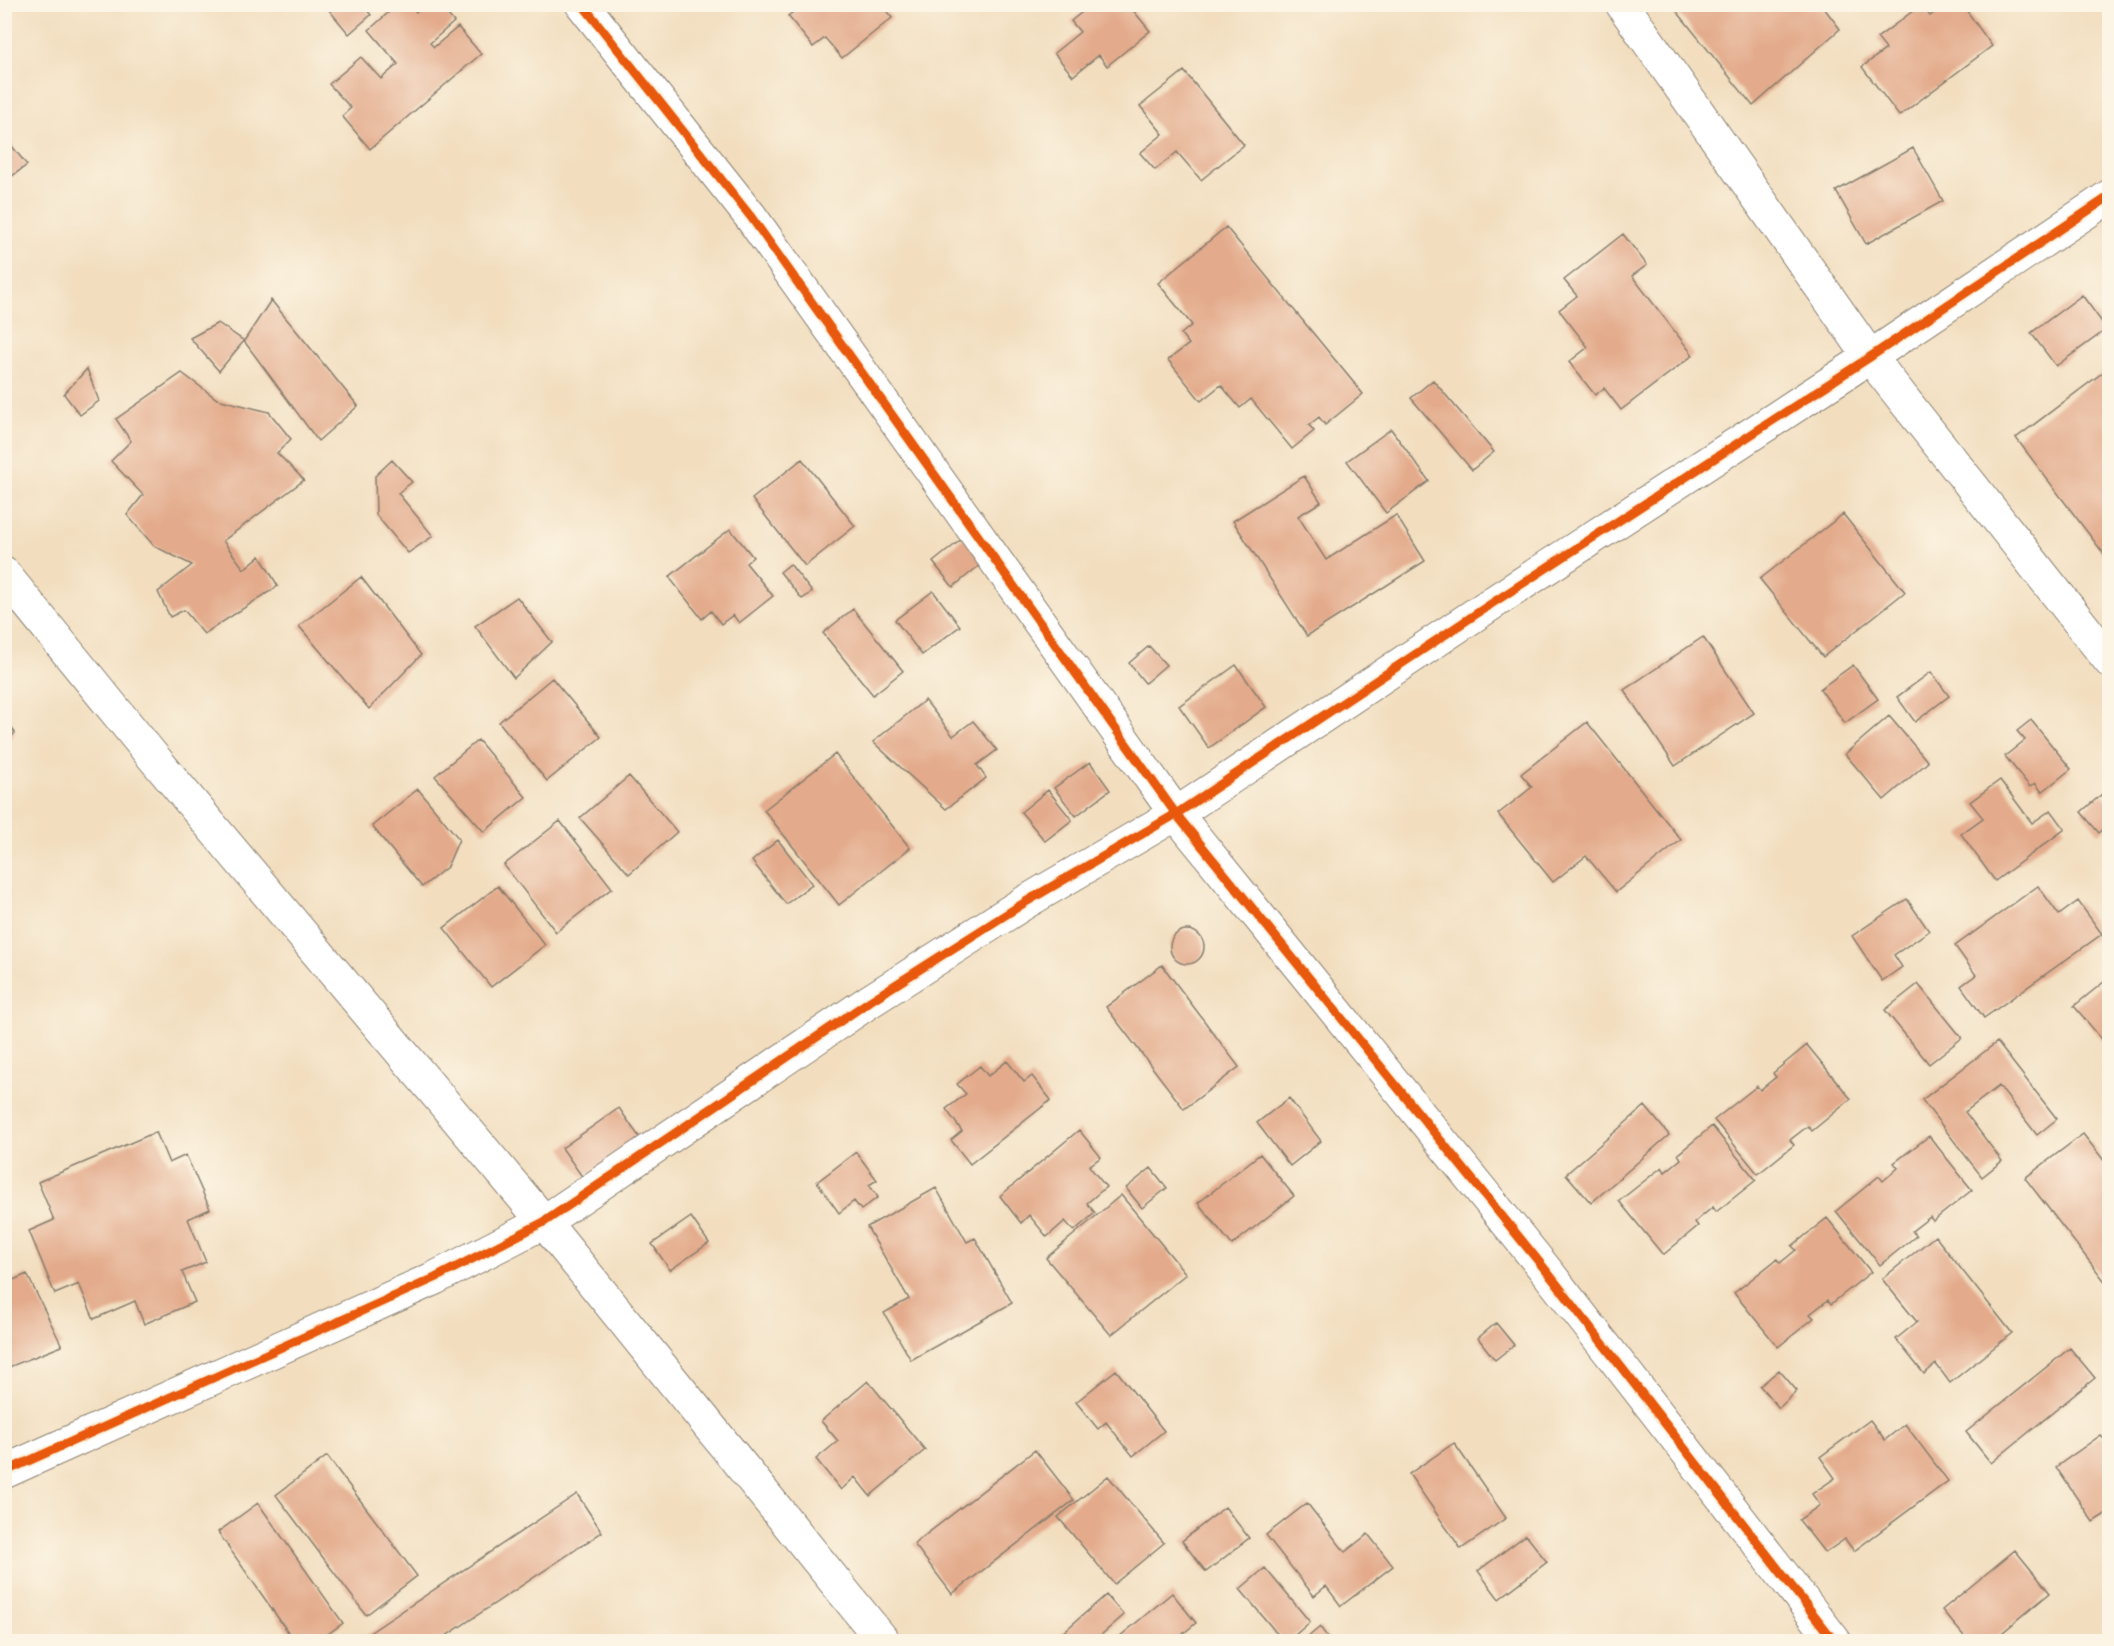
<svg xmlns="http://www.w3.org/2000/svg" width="2114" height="1646" viewBox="0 0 2114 1646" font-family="Mali,sans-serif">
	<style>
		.building { fill: #e3aa8b }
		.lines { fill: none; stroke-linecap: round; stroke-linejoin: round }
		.minor-casing { stroke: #877d6e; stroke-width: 35 }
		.tertiary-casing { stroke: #877d6e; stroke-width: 35 }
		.minor { stroke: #fff; stroke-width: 33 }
		.tertiary { stroke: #fff; stroke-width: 33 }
		.cycleway-casing { stroke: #fcf5e5; stroke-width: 13 }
		.cycleway { stroke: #e8590c; stroke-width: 9 }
	</style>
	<rect width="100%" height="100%" fill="#fcf5e5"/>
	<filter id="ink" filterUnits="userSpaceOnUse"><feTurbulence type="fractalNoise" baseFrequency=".0167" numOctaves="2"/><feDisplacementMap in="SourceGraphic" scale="12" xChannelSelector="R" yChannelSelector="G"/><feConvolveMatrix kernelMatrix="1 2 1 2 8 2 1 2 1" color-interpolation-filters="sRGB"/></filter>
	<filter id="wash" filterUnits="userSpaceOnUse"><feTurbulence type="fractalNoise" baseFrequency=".008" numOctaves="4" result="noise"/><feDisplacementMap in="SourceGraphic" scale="24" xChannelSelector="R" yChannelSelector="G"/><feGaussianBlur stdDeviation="1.35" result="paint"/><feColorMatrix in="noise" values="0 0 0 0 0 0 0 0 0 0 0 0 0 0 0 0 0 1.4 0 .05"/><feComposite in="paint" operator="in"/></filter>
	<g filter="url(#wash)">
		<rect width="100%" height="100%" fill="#f2debf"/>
		<g id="blocks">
			<path class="building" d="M324 4H362L371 15 349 34Z
				M398 4H409L416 12 425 4H439L454 22 430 43 434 47 458 27 481 54 370 149 342 116 351 108 329 84 361 57 381 79 398 64 369 30Z
				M799 4H881L892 18 842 58 825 38 813 47 788 16 801 6Z
				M1092 4H1128L1150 31 1107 66 1099 55 1073 76 1054 53 1080 32 1071 21Z
				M1671 4H1821L1840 29 1753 106Z
				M1945 4H1962L1992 46 1899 116 1862 67 1886 49 1877 38 1921 5 1930 16Z
				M1184 71 1244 145 1201 180 1177 152 1155 170 1140 153 1163 134 1140 106Z
				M4 136 27 165 4 182Z
				M1913 148 1943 201 1866 244 1836 191Z
				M1226 227 1363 394 1325 425 1319 417 1309 425 1314 431 1292 449 1251 399 1240 408 1221 385 1201 401 1168 360 1189 344 1181 334 1192 325 1158 283Z
				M1623 234 1647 265 1632 276 1693 355 1621 410 1604 388 1595 395 1569 362 1588 347 1559 310 1577 296 1564 280Z
				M2082 295 2107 329 2056 366 2031 333Z
				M271 300 358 406 318 441 244 341Z
				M218 323 244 341 219 371 190 338Z
				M2110 367V562L2016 438Z
				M87 369 99 401 80 415 64 394Z
				M182 373 217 399 269 412 291 439 277 453 304 480 223 541 244 569 260 556 278 586 204 634 184 610 170 617 158 592 192 565 154 546 127 515 143 495 111 461 131 441 116 419Z
				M1433 380 1494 452 1472 470 1411 398Z
				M1391 429 1429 481 1386 513 1347 461Z
				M802 459 855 526 805 566 752 499Z
				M392 460 412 482 398 493 433 536 408 553 376 515 375 476Z
				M1304 476 1321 502 1298 516 1326 560 1396 515 1425 561 1307 636 1233 521Z
				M1843 514 1905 592 1823 657 1760 579Z
				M730 529 753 557 746 563 773 596 739 623 733 615 721 624 711 611 702 619 669 577Z
				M972 531 991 556 953 587 933 562Z
				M790 564 812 592 802 599 780 572Z
				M361 577 421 655 369 709 299 626Z
				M933 591 960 626 922 655 895 620Z
				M517 597 552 642 514 678 475 626Z
				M853 609 903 671 873 695 823 633Z
				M1703 637 1754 713 1675 766 1624 690Z
				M1149 646 1166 665 1145 683 1129 663Z
				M1236 665 1266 707 1209 748 1179 706Z
				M1853 665 1878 699 1845 723 1820 689Z
				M1931 672 1949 696 1915 722 1897 697Z
				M552 678 601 737 547 781 499 722Z
				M925 700 953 736 973 721 997 750 977 765 986 778 946 809 873 742Z
				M5 716 15 733 5 743Z
				M1889 716 1928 762 1884 800 1845 754Z
				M2031 720 2071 769 2042 792 2035 783 2030 787 2005 756 2025 740 2017 731Z
				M1587 722 1681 840 1616 892 1586 856 1553 882 1498 814 1532 787 1521 774Z
				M478 740 526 797 484 832 435 776Z
				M835 754 910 848 839 905 764 810Z
				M1090 762 1110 790 1076 816 1054 788Z
				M629 776 677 832 629 874 580 818Z
				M2000 780 2032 823 2051 810 2065 829 1995 881 1961 834 1983 818 1970 802Z
				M418 789 459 839 447 867 422 887 372 826Z
				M1048 790 1072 820 1045 841 1021 812Z
				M2102 794 2110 803V824L2099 833 2081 812Z
				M560 821 612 888 556 932 504 865Z
				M778 840 812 884 786 904 752 861Z
				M498 886 545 945 491 987 444 928Z
				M2038 886 2059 915 2078 901 2102 934 1984 1018 1961 986 1976 975 1955 946Z
				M1907 899 1929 931 1894 955 1902 967 1882 981 1852 936Z
				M1170 947a17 17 0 1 1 34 0a17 17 0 1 1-34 0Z
				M1162 965 1239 1067 1184 1109 1106 1007Z
				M2110 977V1049L2074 1006Z
				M1918 984 1962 1038 1929 1064 1885 1010Z
				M1997 1042 2057 1119 2037 1135 1999 1086 1965 1112 2002 1161 1982 1177 1922 1100Z
				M1807 1045 1851 1099 1812 1131 1808 1126 1790 1140 1794 1145 1758 1174 1714 1120 1757 1086 1760 1090 1776 1077 1773 1073Z
				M1007 1061 1024 1082 1032 1076 1051 1100 970 1164 951 1140 962 1131 946 1109 966 1094 957 1084 980 1066 988 1076Z
				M1289 1098 1321 1141 1290 1166 1257 1123Z
				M1645 1106 1669 1135 1591 1203 1566 1174Z
				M619 1108 640 1138 583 1178 562 1148Z
				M1712 1126 1756 1180 1716 1212 1713 1207 1695 1222 1698 1226 1663 1255 1619 1201 1662 1167 1665 1172 1681 1159 1678 1154Z
				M1079 1130 1101 1157 1089 1166 1106 1187 1087 1203 1095 1213 1074 1231 1065 1221 1047 1237 1029 1215 1021 1223 1000 1196Z
				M156 1132 169 1163 186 1155 210 1209 188 1219 206 1262 182 1272 195 1302 144 1324 135 1301 94 1319 79 1284 55 1294 29 1231 54 1220 38 1182Z
				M2083 1134 2110 1168V1288L2025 1178Z
				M1929 1136 1972 1190 1933 1221 1930 1217 1912 1231 1916 1236 1880 1265 1836 1211 1879 1176 1883 1181 1898 1168 1894 1163Z
				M856 1152 877 1180 869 1185 878 1197 861 1210 854 1201 839 1213 817 1182Z
				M1260 1154 1294 1196 1232 1245 1198 1203Z
				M1151 1168 1167 1188 1142 1208 1126 1188Z
				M936 1188 967 1242 975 1238 1012 1303 911 1360 884 1313 909 1299 867 1227Z
				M1121 1195 1186 1274 1111 1335 1046 1258Z
				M691 1217 709 1243 670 1270 652 1244Z
				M1827 1218 1871 1272 1831 1304 1828 1300 1810 1314 1814 1318 1778 1347 1734 1293 1777 1259 1780 1263 1796 1250 1792 1246Z
				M1935 1236 2012 1333 1950 1383 1936 1364 1924 1374 1896 1339 1917 1322 1882 1279Z
				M27 1274 62 1346 4 1369V1284Z
				M1496 1323 1514 1345 1495 1360 1478 1338Z
				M2070 1348 2095 1378 1991 1463 1966 1432Z
				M1116 1370 1164 1431 1133 1456 1106 1422 1098 1429 1076 1402Z
				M1779 1370 1797 1391 1779 1408 1760 1386Z
				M868 1381 925 1450 870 1496 855 1477 841 1490 816 1459 838 1441 821 1421Z
				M1870 1420 1885 1440 1905 1424 1948 1481 1854 1551 1845 1539 1825 1553 1799 1520 1820 1505 1812 1494 1835 1478 1820 1457Z
				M2101 1435 2110 1447V1511L2093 1522 2056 1467Z
				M1454 1443 1506 1518 1461 1549 1409 1474Z
				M1035 1450 1074 1500 952 1594 914 1544Z
				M327 1456 417 1576 366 1615 276 1495Z
				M1108 1476 1164 1543 1114 1584 1058 1517Z
				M577 1494 602 1532 437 1642H356Z
				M258 1503 343 1623 317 1642H295L218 1532Z
				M1307 1503 1345 1552 1368 1534 1393 1566 1341 1606 1326 1586 1314 1596 1266 1535Z
				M1225 1507 1249 1538 1206 1572 1182 1541Z
				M1526 1535 1547 1562 1499 1599 1478 1571Z
				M2015 1550 2050 1593 1991 1642H1969L1942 1610Z
				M1265 1568 1310 1622 1287 1642H1284L1240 1589Z
				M1172 1593 1196 1623 1173 1642H1113Z
				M1106 1595 1124 1615 1093 1642H1052Z
				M1320 1627 1331 1642H1302Z"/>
		</g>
	</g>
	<g filter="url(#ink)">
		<use href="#blocks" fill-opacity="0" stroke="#877d6e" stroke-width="1.5"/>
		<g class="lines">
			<g class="minor-casing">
				<path id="minor" d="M582 4 751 217 1176 814 1548 1273 1835 1642
					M1622 4 1870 357 2110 661
					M4 574 149 752 544 1222 884 1642"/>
			</g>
			<g class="tertiary-casing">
				<path id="tertiary" d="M4 1472 435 1278 544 1222 870 1001 1024 903 1176 814 1494 602 1870 357 2110 196"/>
			</g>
			<use href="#minor" class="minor"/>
			<use href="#tertiary" class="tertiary"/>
			<g class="cycleway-casing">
				<path id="cycleway" d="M582 4 751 217 1176 814 1548 1273 1835 1642
					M4 1472 435 1278 544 1222 870 1001 1024 903 1176 814 1494 602 1870 357 2110 196"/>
			</g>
			<use href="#cycleway" class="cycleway"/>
		</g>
	</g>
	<rect width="2114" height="1646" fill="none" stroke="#fcf5e5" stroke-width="24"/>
</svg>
